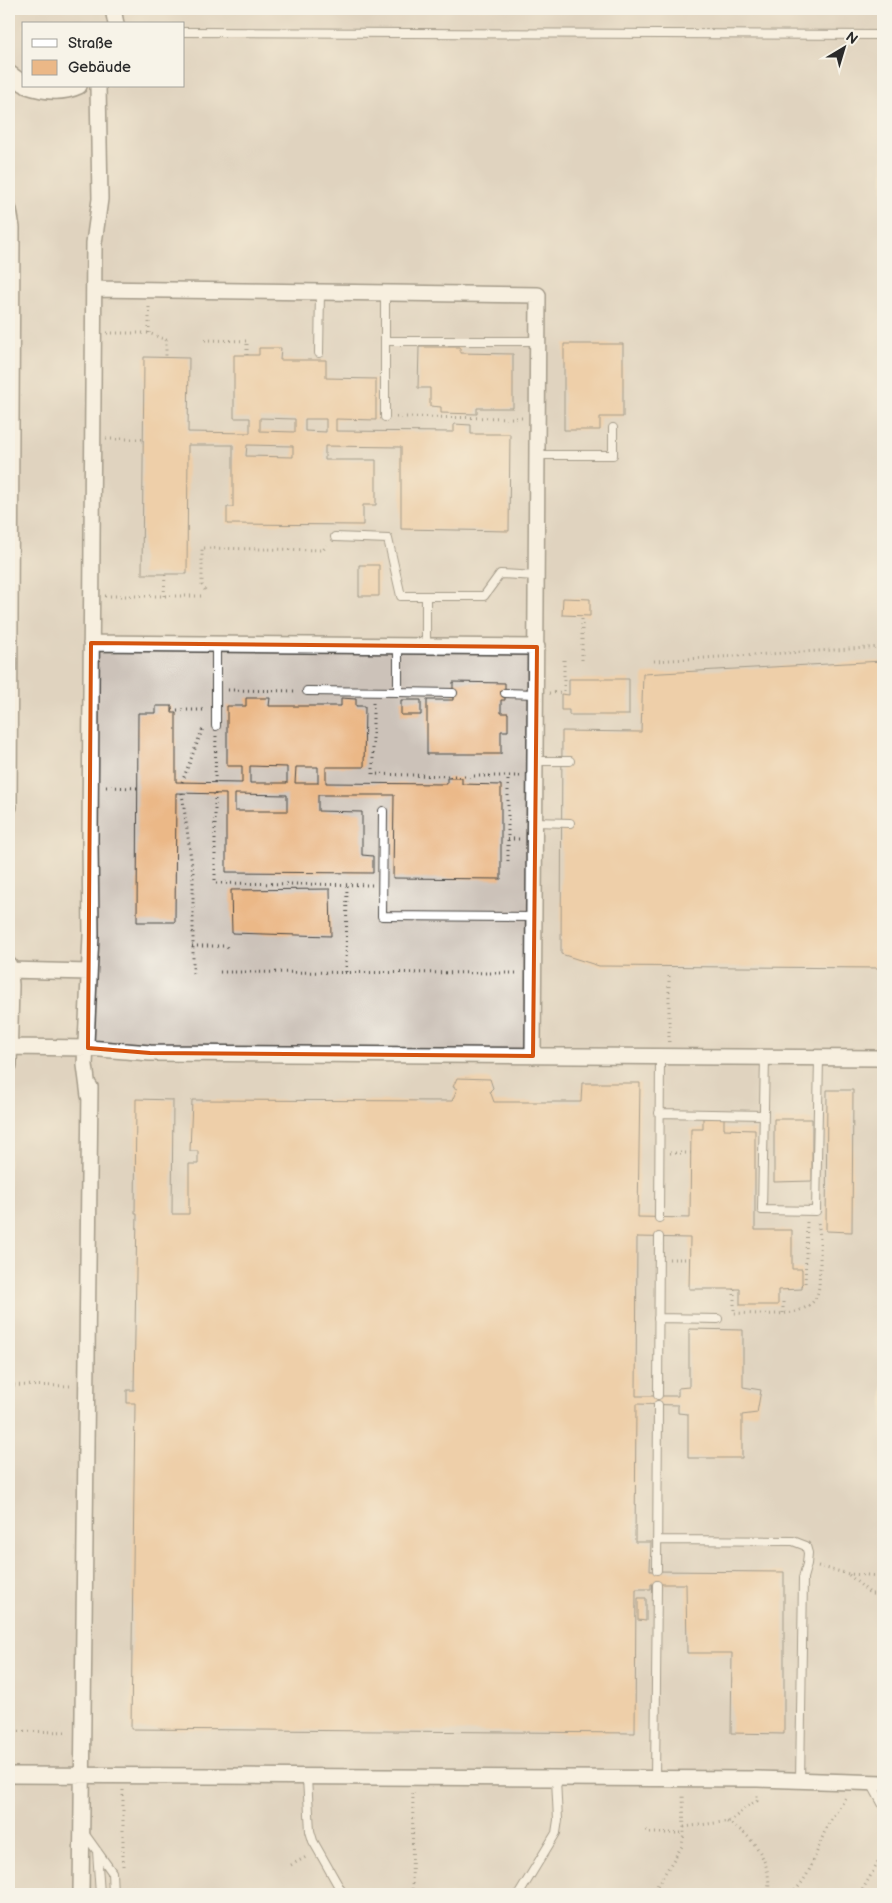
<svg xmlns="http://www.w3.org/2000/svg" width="892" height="1903" viewBox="0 0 892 1903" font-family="'Balsamiq Sans',sans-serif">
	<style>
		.industrial { fill: #ccc2b9; fill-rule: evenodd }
		.building { fill: #ebb887; fill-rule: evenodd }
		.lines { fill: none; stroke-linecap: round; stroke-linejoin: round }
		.lane-casing { stroke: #494642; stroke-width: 10 }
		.street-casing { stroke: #494642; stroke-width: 18 }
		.path { stroke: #494642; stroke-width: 3; stroke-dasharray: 1 4; stroke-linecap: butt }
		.lane { stroke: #fff; stroke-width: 8 }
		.street { stroke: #fff; stroke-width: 15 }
		.marked { fill: none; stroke: #d5540f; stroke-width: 4; stroke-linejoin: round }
	</style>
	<rect width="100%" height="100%" fill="#f7f3e8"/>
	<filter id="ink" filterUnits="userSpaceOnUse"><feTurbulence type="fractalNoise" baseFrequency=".02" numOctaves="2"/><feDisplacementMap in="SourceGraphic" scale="10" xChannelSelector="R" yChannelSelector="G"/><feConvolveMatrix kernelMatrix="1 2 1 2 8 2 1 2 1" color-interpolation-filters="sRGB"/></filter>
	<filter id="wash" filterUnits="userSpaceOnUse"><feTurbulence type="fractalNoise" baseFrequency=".0096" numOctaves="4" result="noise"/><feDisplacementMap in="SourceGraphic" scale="20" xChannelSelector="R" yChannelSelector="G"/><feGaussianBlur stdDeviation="1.12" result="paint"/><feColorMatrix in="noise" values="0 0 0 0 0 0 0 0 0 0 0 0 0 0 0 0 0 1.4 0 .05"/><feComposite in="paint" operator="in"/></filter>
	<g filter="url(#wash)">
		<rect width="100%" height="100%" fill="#f0e2c5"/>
		<path class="industrial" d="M9 9H883V1894H9ZM24 24H184V86H24Z"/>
		<g id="blocks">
			<path class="building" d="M564 344H623V417H600V430H564Z
				M419 347H460V353L513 354V408H477V414L441 413V407L430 406V388H418Z
				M259 348H281L280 360H326V378L376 379V420L336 419V431L454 432V424L471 425V434H510L509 531 401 529V447L325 446V460H376V505H363V525L227 524V507H233V445H188L187 574H142L144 357 189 358 188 432 250 433V418H234V355H259ZM260 418 295 419V432L260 431ZM305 419H326V432L305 431ZM247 445 293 446V457L246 456Z
				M359 565H379V596H359Z
				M563 598 590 599V616L562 615Z
				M883 661V968L599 966 561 954 562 731 641 732 643 674Z
				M569 679H629V715H569V710H561V694L569 695Z
				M453 682 505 683V700H501V713H508V731H501V754H427V700H453Z
				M246 698H270L269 706H341V698L356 699V706H365L364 767H326V783L447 784V778H462V784L501 785V879L393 878 394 795H318V811L362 812V855L373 856V873L226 872V794L176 793 175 922H137L138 713H156V706H172V713H176V782L242 783V766H227V706H246ZM250 766 287 767V783H250ZM296 767H318V783H295ZM235 794 287 795V811H235Z
				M401 700H421V715H401Z
				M330 889 331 936 232 933 231 890Z
				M457 1078 490 1079 493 1088 490 1091 494 1102H581L582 1083H640L638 1217 690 1218 691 1129H703V1118H724V1129L755 1130V1230H792V1269H802V1289L778 1290V1305H740V1289H689L690 1238 637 1237 636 1396H678V1388L689 1387V1329L743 1330V1387L761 1390 757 1413 742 1415V1458H688V1414L678 1413V1405L636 1404 635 1542H651L650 1571 784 1572V1734L731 1733 732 1653H687L686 1584H651V1589H636L635 1733 131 1729 135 1403H127V1390H134L137 1214H135L136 1099 173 1100 172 1214H189V1164H198V1151H190L192 1100 452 1101 457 1089 453 1087Z
				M827 1090H853L852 1232 826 1231Z
				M774 1119H812V1181L774 1182Z
				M638 1598H646V1621L638 1620Z"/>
		</g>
	</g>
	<g filter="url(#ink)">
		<use href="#blocks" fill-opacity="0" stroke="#494642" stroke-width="1"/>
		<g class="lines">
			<g class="lane-casing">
				<path id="lane" d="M184 32 883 35
					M385 341H538
					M319 353 320 292
					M385 417V293
					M538 455H613V428
					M335 537 388 539 401 596H484L500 574 537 576
					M398 646V692L453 693
					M426 646V596
					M307 691 398 692
					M505 693 536 694
					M216 726V644
					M535 761H570
					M383 811 382 916 534 917
					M535 822 570 823
					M765 1057 762 1210 816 1211 819 1058
					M659 1113 764 1115
					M659 1218 660 1057
					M658 1318 718 1319
					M658 1395 659 1237
					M657 1540 793 1541 806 1546 808 1553 807 1564 803 1578 800 1781
					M657 1570 658 1405
					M307 1778 310 1831 313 1841 343 1894
					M655 1780 657 1585
					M871 1783 883 1805
					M84 1833 112 1872 113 1894
					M97 1851 100 1894
					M519 1894 556 1833 558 1820 556 1779"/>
			</g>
			<g class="street-casing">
				<path id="street" d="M113 9 116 24
					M9 73 24 84
					M27 86C44 92 62 94 79 86
					M9 210 12 228 9 807
					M94 289 538 295 533 1056
					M91 643 537 647
					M9 965 11 985 9 1065
					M9 970 89 972
					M9 1047 88 1048 150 1053 883 1058
					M89 1096 85 1065 91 935 90 840 94 243 100 199 98 86
					M9 1775 758 1779 883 1783
					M81 1894 90 1087"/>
			</g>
			<path class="path" d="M107 333H149L166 340V358
				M149 333V304
				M205 340 247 341V355
				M396 417 522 418
				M106 439H143
				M205 590 202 585V548L323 550 327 545
				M105 596H205
				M164 596 165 574
				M564 660V694
				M582 660V616
				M654 661 883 647
				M228 690 297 691
				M549 693 564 692
				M373 703V774L451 776
				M172 710H205
				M451 778V776H520
				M182 782 203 728
				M215 782 216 735
				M106 787 138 788
				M182 793 193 873V974
				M215 794V883L372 885
				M508 839H520
				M508 861V776
				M192 946H225L230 950
				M220 972 520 973
				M346 972 347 884
				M669 1042V976
				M670 1153H691
				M669 1259H690
				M802 1285H805L807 1222
				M734 1289V1313C756 1313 807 1321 817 1295 820 1287 819 1277 820 1268 820 1253 821 1237 818 1222
				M783 1313V1300
				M9 1385 73 1386
				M818 1566 849 1574 883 1576
				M849 1575 871 1594H883
				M9 1731 68 1732
				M123 1790V1867
				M727 1822C754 1835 773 1864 768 1894
				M684 1827 731 1821 747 1806 757 1801V1792
				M646 1830 650 1833H684
				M291 1865 308 1856
				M412 1894 413 1791
				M652 1894 682 1846 684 1833 683 1794
				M791 1894C813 1876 816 1847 829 1823 834 1814 841 1806 846 1797
				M860 1894 883 1854"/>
			<use href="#lane" class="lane"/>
			<use href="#street" class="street"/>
		</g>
	</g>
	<path d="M0 0H892V1903H0ZM91 643 537 647 533 1056 150 1053 88 1048Z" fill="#f0e2c5" fill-opacity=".55" fill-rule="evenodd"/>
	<path class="marked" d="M91 643 537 647 533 1056 150 1053 88 1048Z"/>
	<rect width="892" height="1903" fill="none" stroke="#f7f3e8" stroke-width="30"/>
	<rect x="22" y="22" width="162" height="65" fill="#f7f3e8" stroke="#a5a39c"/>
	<rect x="32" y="39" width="25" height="8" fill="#ffffff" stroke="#a5a39c"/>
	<text x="68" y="48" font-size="15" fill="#2b2b2b">Straße</text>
	<rect x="32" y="60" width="25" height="15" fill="#ebb887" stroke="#a5a39c"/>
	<text x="68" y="72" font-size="15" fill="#2b2b2b">Gebäude</text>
	<g transform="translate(844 48) rotate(38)" stroke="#f7f3e8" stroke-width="4" paint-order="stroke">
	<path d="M0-4L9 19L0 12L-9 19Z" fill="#2b2b2b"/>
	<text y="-8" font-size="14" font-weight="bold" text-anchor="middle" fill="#2b2b2b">N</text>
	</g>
</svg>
